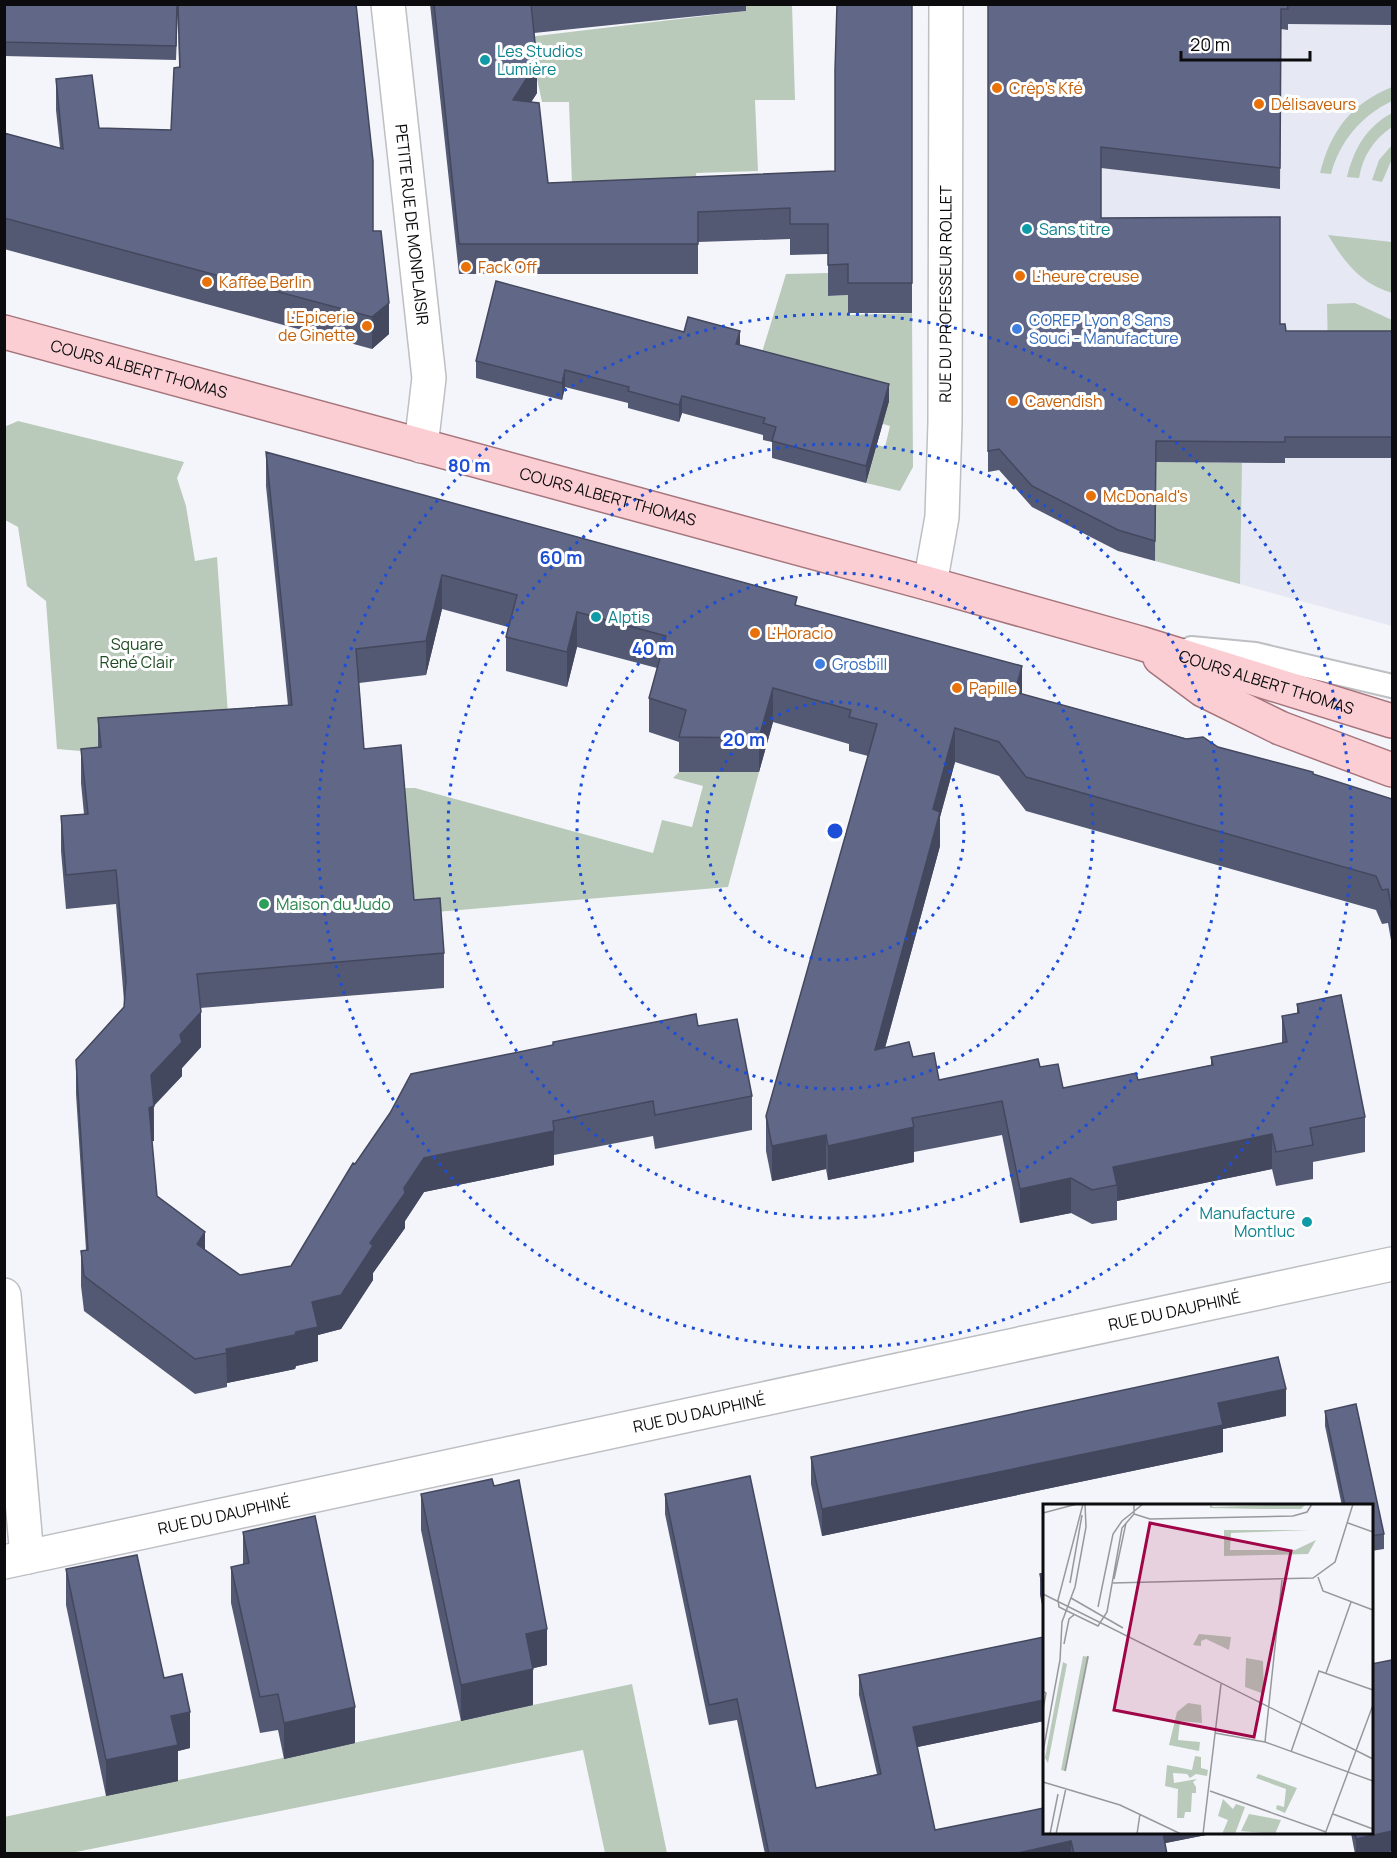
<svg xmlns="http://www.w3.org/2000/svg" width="1397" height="1858" viewBox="0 0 1397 1858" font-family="Manrope,sans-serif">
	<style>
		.built { fill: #e6e9f4 }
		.green { fill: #b9caba }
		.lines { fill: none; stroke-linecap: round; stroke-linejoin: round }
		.lane-casing { stroke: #bebfc3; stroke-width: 26 }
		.street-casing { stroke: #bebfc3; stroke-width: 36 }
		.secondary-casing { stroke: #bebfc3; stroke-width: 36 }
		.primary-casing { stroke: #a6757b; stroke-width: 36 }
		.lane { stroke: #fff; stroke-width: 22 }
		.street { stroke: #fff; stroke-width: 33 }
		.secondary { stroke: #fff; stroke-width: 33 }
		.primary { stroke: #fbced3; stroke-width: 33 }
		.wall { fill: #535973 }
		.shaded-wall { fill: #44485e }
		.building { fill: #616786; stroke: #44485e; stroke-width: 1.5 }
		.ring { fill: none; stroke: #1d4ed8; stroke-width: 3; stroke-dasharray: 3 6 }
		.culture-dot { fill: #0f9aa8; stroke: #fff; stroke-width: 2 }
		.food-dot { fill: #e8710a; stroke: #fff; stroke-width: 2 }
		.shop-dot { fill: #3f7fe0; stroke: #fff; stroke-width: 2 }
		.leisure-dot { fill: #2e9e5b; stroke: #fff; stroke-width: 2 }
		.labels { text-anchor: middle; stroke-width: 6; stroke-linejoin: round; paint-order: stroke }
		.culture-label { font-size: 16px; fill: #0d838f; stroke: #fff; text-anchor: start }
		.food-label { font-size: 16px; fill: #c56008; stroke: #fff; text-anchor: start }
		.street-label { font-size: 16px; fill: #0c0c0e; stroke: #fff }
		.shop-label { font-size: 16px; fill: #366cbe; stroke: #fff; text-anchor: start }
		.park-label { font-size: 16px; fill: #204b25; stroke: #fff }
		.leisure-label { font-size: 16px; fill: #27864d; stroke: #fff; text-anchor: start }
		.inset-road { fill: none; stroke: #97989c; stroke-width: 1.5 }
		.view { fill: #a00547; fill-opacity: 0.15; stroke: #a00547; stroke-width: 3 }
		.inset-edge { fill: none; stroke: #0c0c0e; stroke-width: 3 }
		.centre { fill: #1d4ed8; stroke: #fff; stroke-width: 3 }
		.ring-label { font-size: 18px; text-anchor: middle; font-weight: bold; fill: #1d4ed8; stroke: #fff; stroke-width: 6; stroke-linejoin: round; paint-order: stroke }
	</style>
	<rect width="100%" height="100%" fill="#f4f5fa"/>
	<path class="built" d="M989 5H1392V626L1155 561 1156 451Z"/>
	<path class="green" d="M746 5H792L795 100H755L758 171 696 173 699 207 573 212 569 102H542L528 37 746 11Z
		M1392 87V101C1361 116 1340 141 1331 174L1320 173C1331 130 1351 104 1392 87Z
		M1392 113V127C1373 140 1363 156 1359 178L1347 177C1354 149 1366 127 1392 113Z
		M1392 145V159L1382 182 1372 180 1379 160Z
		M1328 235 1392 242V293C1361 284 1344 262 1328 235Z
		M828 273V296L848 295 849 315 912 313 913 467 900 491 866 483 877 445 885 447 890 426 752 385 786 274Z
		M1355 303 1392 320V352H1328L1327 304Z
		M18 421 184 462 177 478 186 506 195 561 217 557 230 743 92 752 57 749 46 601 27 586 18 527 5 520 4 427Z
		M1156 443 1177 462 1242 463 1240 584 1155 561Z
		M679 772H759L728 887 412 914 401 788H415L653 853 662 820 692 827 703 786 673 778Z
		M632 1684 667 1853H605L583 1750 71 1853H5L4 1817Z"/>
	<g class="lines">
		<g class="lane-casing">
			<path id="lane" d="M1191 648 1255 654 1392 686"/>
		</g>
		<g class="street-casing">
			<g id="street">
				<path id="s1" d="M388 4 429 378 421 446"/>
				<path id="s2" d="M930 584 942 517 945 423 946 4"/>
				<path d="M4 1295 27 1557"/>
			</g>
		</g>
		<g class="secondary-casing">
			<g id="secondary">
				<path id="s3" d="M4 1562 1392 1264"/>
			</g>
		</g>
		<g class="primary-casing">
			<g id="primary">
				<path id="s4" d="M4 332 930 584 1140 643 1392 721"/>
				<path d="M1160 658 1203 690 1280 728 1392 770"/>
			</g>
		</g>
		<use href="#lane" class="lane"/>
		<use href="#street" class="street"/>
		<use href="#secondary" class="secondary"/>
		<use href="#primary" class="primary"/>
	</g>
	<path class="wall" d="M4 4H178L373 231 389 334 372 349 4 249V133L60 148 56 110V79L99 128 171 130 179 67 178 9 176 60 4 56Z
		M430 4H746V11L534 33 537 93 531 102 548 183 835 171 912 4V313H848V295L828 296V254L790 255V239L698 242V274H459Z
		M988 4H1392V25L1288 24V30L1281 29 1280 189 1101 168V218L1280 324 1286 331H1392V458H1285V463L1156 462 1155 561 1118 551 1032 507 999 470 988 472Z
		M684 332 740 345 889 401 866 483 772 458V442L763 440V435L682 413 679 422 628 408V403L565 387 562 400 476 378V361Z
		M266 452 797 606 1022 694 1218 747 1313 775 1392 799V946L1388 923 1382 924 1376 910 1026 811 999 776 955 762 940 817V846L885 1048 913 1057 939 1080 1040 1067 1063 1088 1138 1080 1211 1065V1057L1282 1043V1016L1297 1013V1004L1365 1117V1152L1313 1162V1179L1276 1186 1272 1169 1117 1201V1220L1092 1224 1071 1213 1020 1223 1002 1135 914 1152V1162L828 1180 826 1169 772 1181 766 1151V1116L868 756 849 751V744L773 722 759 772H679V742L649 732V698L657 668 577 647 567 687 506 671V637L508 627 442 609 426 675 359 683 364 749 414 900 444 953V988L200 1008 201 1047 182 1068V1076L154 1106V1141H152L157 1196 205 1250 240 1275 291 1266 355 1164 553 1046V1042L698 1026 752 1096V1130L655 1149 653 1136 554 1155V1165L424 1192 405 1221V1228L373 1273V1280L341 1329 318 1335V1361L296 1366 295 1369 227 1383V1387L195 1394 84 1311 81 1286V1251L86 1250 76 1094V1060L124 1007V1001L116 904 66 909 61 851V816L84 814 81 783V749L98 747V718L288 705 266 486Z
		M1356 1404 1384 1534V1549L1371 1551V1506H1342L1325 1426V1411Z
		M1286 1416 1223 1429V1452L822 1536 811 1484V1457Z
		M494 1486 547 1665 533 1668V1705L461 1721 421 1530V1494Z
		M665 1494 816 1788 877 1774 859 1695V1675L1044 1637V1721L917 1747 935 1830 1044 1833H1216L1165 1843 1167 1854H765L737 1720 709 1725 665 1514Z
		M243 1532 355 1743 284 1759 278 1730 260 1733 231 1603V1567L243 1565Z
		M66 1569 164 1678 190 1748 178 1751V1781L106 1796 66 1605Z
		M1044 1573V1615L1040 1595V1574Z
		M1392 1660V1851L1383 1854H1355L1351 1833H1371Z"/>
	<path class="shaded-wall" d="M537 62V93L513 131V100Z
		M389 303V334L372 349V317Z
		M740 331V348L736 344Z
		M565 370V387L562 400V383Z
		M889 384V401L866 483V466Z
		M682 396V413L679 422V405Z
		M442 575V609L426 675V641Z
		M577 612V647L567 687V652Z
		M1022 666V701L1015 692Z
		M773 688V722L759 772V738Z
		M955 728V762L940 817V846L875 1084V1050L933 809Z
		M201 1012V1047L182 1068V1076L153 1106 154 1141 149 1142V1108L151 1075 180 1035Z
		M914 1127V1162L828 1180V1146Z
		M554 1131V1165L424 1192 405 1221V1228L373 1273V1280L341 1329 318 1335V1361L296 1366 295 1369 227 1383 226 1349 296 1332 312 1302 370 1243 424 1158Z
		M1272 1134V1169L1117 1201V1185L1113 1167Z
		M826 1135V1169L772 1181V1146Z
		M1071 1178V1213L1020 1223V1189Z
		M205 1232V1267L197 1244Z
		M1286 1389V1416L1223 1429V1452L822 1536V1509L1218 1403Z
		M547 1629V1665L526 1670V1634Z
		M533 1669V1705L461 1721V1685Z
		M1044 1700V1721L913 1748V1727Z
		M355 1707V1743L284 1759V1723Z
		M190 1712V1748L178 1751V1781L106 1796V1760L171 1716Z
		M1392 1831V1851L1383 1854H1356V1839Z
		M1161 1833H1216L1161 1844Z
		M1071 1841V1854H1014Z"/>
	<path class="building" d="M4 4H177L176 46 4 42Z
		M356 4 373 161V231H381L389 303 372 317 4 218V133L63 149 56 79 92 75 99 128 171 130 174 68 180 67 178 5Z
		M434 4H531L537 62 513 100 539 103 548 183 835 171V70L837 4H912V283H848V264L828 265V224H790V208L698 212V244H459Z
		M988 4H1287L1288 9H1281L1280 168 1101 147V218L1280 217V324H1285L1286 331H1392V437H1285V442L1156 441 1155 541 1118 530 1032 486 999 449 988 451Z
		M496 281 684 332 688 317 740 331 736 344 889 384 866 466 772 441 776 427 763 423 765 418 682 396 679 405 628 391 629 387 565 370 562 383 476 361Z
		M266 452 797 597 795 605 1022 666 1015 692 1186 739 1203 737 1218 747 1313 772V774L1392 799V912L1388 889 1382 890 1376 876 1026 777 999 742 955 728 933 809 940 812 875 1050 909 1042 913 1057 934 1053 939 1080 1038 1059 1040 1067 1058 1064 1063 1088 1136 1073 1138 1080 1213 1065 1211 1057 1287 1042 1282 1016 1299 1013 1297 1004 1341 995 1365 1117 1310 1128 1313 1145 1276 1152 1272 1134 1113 1167 1117 1185 1092 1190 1071 1178 1020 1189 1002 1101 912 1118 914 1127 828 1146 826 1135 772 1146 766 1116 877 724 849 717 851 710 773 688 759 738 679 737 686 710 649 698 666 636 577 612 567 652 506 637 517 595 442 575 426 641 356 649 364 749 401 745 414 900 440 898 444 953 197 974 201 1012 180 1035 182 1042 151 1075 154 1106 149 1108 157 1196 205 1232 197 1244 240 1275 291 1266 353 1163 355 1164 390 1113 411 1074 553 1045V1042L696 1014 698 1026 737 1019 752 1096 655 1115 653 1101 553 1121 554 1131 424 1158 404 1188 405 1193 370 1243 373 1246 341 1295 312 1302 318 1327 296 1332 295 1335 226 1349 227 1353 195 1359 84 1276 81 1251 88 1250 76 1060 124 1007 126 980 116 870 66 875 61 816 88 814 81 749 101 747 98 718 292 705Z
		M1278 1357 1286 1389 1218 1403 1223 1425 822 1509 811 1457Z
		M1356 1404 1384 1534 1371 1536V1506H1345L1325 1411Z
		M750 1476 816 1788 881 1774 859 1675 1044 1637V1700L913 1727 935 1830 1044 1808V1833H1163L1167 1854H1074L1071 1841 1014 1854H769L737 1699 709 1705 665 1494Z
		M492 1479 494 1486 519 1480 547 1629 526 1634 533 1669 461 1685 421 1494Z
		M315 1516 355 1707 284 1723 278 1694 260 1697 231 1567 249 1563 243 1532Z
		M137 1555 164 1678 182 1674 190 1712 171 1716 178 1745 106 1760 66 1569Z
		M1044 1573V1594L1040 1574Z
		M1392 1660V1831L1356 1839 1355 1833H1371V1664Z"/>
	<g class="ring">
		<circle cx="835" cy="831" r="129"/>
		<circle cx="835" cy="831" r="258"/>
		<circle cx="835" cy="831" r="387"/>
		<circle cx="835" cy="831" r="517"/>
	</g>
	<g class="culture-dot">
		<circle cx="485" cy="60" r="6"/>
		<circle cx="1027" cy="229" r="6"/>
		<circle cx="596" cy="617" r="6"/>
		<circle cx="1307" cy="1222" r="6"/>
	</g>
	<g class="food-dot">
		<circle cx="997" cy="88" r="6"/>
		<circle cx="1259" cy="104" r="6"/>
		<circle cx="466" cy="267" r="6"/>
		<circle cx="1020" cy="276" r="6"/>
		<circle cx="207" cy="282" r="6"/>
		<circle cx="367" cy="326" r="6"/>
		<circle cx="1013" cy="401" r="6"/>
		<circle cx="1091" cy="496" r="6"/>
		<circle cx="755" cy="633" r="6"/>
		<circle cx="957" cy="688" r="6"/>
	</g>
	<g class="shop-dot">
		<circle cx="1017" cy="329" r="6"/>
		<circle cx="820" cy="664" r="6"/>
	</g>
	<circle class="leisure-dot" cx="264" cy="904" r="6"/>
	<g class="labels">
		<g class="culture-label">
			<text x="497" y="57">Les Studios<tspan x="497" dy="18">Lumière</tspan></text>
			<text x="1039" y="235">Sans titre</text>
			<text x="608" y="623">Alptis</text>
			<text x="1295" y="1219" text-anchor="end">Manufacture<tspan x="1295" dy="18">Montluc</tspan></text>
		</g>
		<g class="food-label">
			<text x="1009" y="94">Crêp's Kfé</text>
			<text x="1271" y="110">Délisaveurs</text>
			<text x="478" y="273">Fack Off</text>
			<text x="1032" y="282">L'heure creuse</text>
			<text x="219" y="288">Kaffee Berlin</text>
			<text x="355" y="323" text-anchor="end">L'Epicerie<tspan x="355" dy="18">de Ginette</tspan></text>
			<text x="1025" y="407">Cavendish</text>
			<text x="1103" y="502">McDonald's</text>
			<text x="767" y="639">L'Horacio</text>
			<text x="969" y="694">Papille</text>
		</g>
		<g class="street-label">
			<text dy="6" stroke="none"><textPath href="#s1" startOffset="222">PETITE RUE DE MONPLAISIR</textPath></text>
			<text dy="6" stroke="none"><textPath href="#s2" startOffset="291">RUE DU PROFESSEUR ROLLET</textPath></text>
			<text dy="6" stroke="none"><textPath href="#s4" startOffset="140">COURS ALBERT THOMAS</textPath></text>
			<text dy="6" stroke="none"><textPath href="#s4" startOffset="626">COURS ALBERT THOMAS</textPath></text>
			<text dy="6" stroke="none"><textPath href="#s4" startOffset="1310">COURS ALBERT THOMAS</textPath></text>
			<text dy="6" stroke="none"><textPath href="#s3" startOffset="1197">RUE DU DAUPHINÉ</textPath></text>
			<text dy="6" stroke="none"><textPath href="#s3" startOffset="711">RUE DU DAUPHINÉ</textPath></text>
			<text dy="6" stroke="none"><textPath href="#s3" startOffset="225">RUE DU DAUPHINÉ</textPath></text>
		</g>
		<g class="shop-label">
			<text x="1029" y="326">COREP Lyon 8 Sans<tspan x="1029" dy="18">Souci - Manufacture</tspan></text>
			<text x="832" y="670">Grosbill</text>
		</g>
		<g class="park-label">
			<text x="137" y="650">Square<tspan x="137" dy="18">René Clair</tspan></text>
		</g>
		<g class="leisure-label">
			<text x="276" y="910">Maison du Judo</text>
		</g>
	</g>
	<g transform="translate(1043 1504)">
		<rect width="330" height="330" fill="#f4f5fa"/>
		<path d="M167 0 170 3 263 0 258 5H217L167 4ZM181 26H266L188 29 187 46H252L273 36 265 50 181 52ZM156 130 188 133 186 146 163 135 158 137V142L150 141ZM40 152 46 153 23 267 18 266ZM203 154 220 157 221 190 202 183ZM20 158 24 160 5 259 2 254ZM145 199 158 201 159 219 137 217 135 236 157 238 156 247 126 241 134 208ZM152 252 158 253V264L165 266 164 272 153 270 147 274 144 270 130 269 131 279 154 275 150 278 153 283V289H149L148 308H142L141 314H134L135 285 122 282 124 261 149 266ZM215 270 254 284 242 309 233 305 234 301 241 303 243 285 213 274ZM180 295 190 305 193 300 202 303 192 330H179L185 316 175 312ZM206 310 238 316 232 330 198 327Z" fill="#b9caba"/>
		<path class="inset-road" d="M40 0 15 96 16 103 55 122 64 108 79 24 91 10V0M0 9 34 0M91 10 107 15 250 12 264 8 269 0M305 19 330 28M275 73 280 87 330 106M71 75 83 19M27 79 39 11M70 79 270 74 292 58 310 0M0 90 330 255M28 94 80 124M55 103 70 30 79 17 100 0M21 140 26 115 32 110M283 169 308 98M0 187 3 189 0 205M172 229 222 238 330 277M222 238 239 76M0 248 17 156 19 118 32 83 43 23 42 0M248 248 276 167 330 186M22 267 45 152M0 278 77 301 138 330M167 287 283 328M290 310 330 325M7 330 15 290M13 330 23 284M94 330 97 310M160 330 178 180M282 330 330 201"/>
		<path class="view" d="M107 19 248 47 211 233 71 206Z"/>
		<rect width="330" height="330" class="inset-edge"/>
	</g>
	<circle cx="835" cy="831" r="9" class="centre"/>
	<g class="ring-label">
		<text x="469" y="472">80 m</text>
		<text x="561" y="564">60 m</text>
		<text x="653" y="655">40 m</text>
		<text x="744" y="746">20 m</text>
	</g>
	<rect width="1397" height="1858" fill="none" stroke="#0c0c0e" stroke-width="12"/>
	<path d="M1181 51v9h129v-9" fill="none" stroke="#0c0c0e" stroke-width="3"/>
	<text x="1190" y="51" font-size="18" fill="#0c0c0e" stroke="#ffffff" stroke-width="4.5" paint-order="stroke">20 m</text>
</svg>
